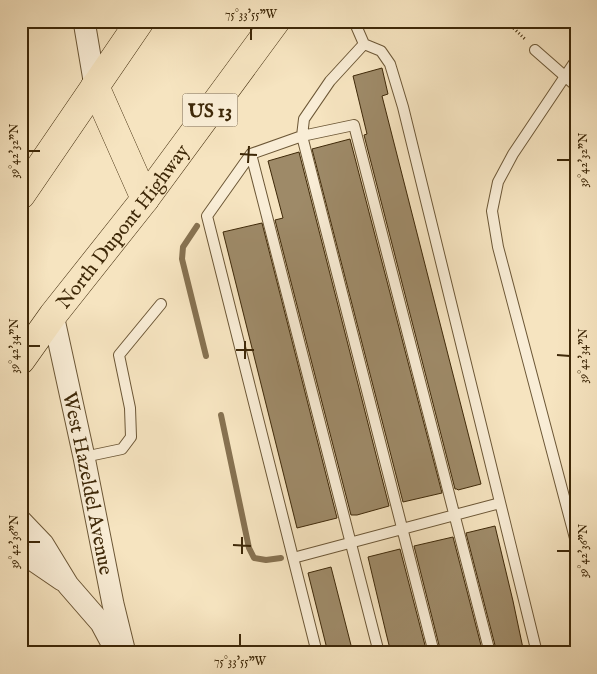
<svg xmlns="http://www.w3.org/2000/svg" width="597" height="674" viewBox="0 0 597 674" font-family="'IM FELL English',serif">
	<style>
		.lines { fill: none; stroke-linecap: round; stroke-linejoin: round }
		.stream { stroke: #877251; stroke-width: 6 }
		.building { fill: #9e8a68; stroke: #3e2808 }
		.lane-casing { stroke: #6c5736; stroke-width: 12 }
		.street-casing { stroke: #6c5736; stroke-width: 23 }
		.highway-casing { stroke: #3e2808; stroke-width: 29 }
		.path { stroke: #3e2808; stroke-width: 3; stroke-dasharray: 1 2.5; stroke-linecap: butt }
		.lane { stroke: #f9edd6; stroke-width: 10 }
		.street { stroke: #f9edd6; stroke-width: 21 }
		.highway { stroke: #f6e4c0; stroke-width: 28 }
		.ticks { fill: none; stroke: #3e2808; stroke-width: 2 }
		.labels { text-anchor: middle; stroke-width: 4; stroke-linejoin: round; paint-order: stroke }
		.shield { fill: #f9edd6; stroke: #766346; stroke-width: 1 }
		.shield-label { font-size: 19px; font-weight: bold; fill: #3e2808 }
		.street-label { font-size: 20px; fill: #3e2808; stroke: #f9edd6 }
		.neatline { fill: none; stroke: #3e2808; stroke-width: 2 }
		.ticks-label { font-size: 12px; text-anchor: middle; fill: #3e2808 }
	</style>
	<rect width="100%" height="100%" fill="#f6e4c0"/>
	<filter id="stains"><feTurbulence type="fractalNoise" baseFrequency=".004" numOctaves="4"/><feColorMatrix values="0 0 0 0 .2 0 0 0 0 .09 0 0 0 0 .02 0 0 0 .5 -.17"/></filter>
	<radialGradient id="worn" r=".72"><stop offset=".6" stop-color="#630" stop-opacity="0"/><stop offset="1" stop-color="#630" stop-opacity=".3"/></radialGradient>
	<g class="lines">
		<path class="stream" d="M197 226 183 247 182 259 206 356
			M221 415 249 548 254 558 266 560 281 558"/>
	</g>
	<path class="building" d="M382 68 388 94 382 96 481 484 458 490 457 489H455L364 135 367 134 353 76Z
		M350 139 442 493 403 502 312 149Z
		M299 152 389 506 357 515H351L275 220 283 218 268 161Z
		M262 223 337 518 297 528 223 232Z
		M495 526 513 601 524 653H497L466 533Z
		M453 537 483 653H441L414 546Z
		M400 549 427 653H391L386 633 368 557Z
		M331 567 353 653H328L308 573Z"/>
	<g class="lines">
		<g class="lane-casing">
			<path id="lane" d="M354 21 364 44 330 81 304 119 302 136 434 653
				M364 44 381 51 390 64 403 107 537 653
				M535 50 576 86
				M576 60 513 154 498 182 492 211 498 247 576 542
				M251 154 379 653
				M21 159 37 171
				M84 457 122 449 131 437 130 408 119 355 161 304
				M293 558 500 503
				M317 653 207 216 251 154 302 136 354 125 490 653"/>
		</g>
		<g class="street-casing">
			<g id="street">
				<path d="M84 21 95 86"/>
				<path id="s1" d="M53 315 84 457 113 604 125 653"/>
				<path d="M21 521 43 544 68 585 101 623 117 653"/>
				<path d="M21 552 62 580"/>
			</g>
		</g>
		<g class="highway-casing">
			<g id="highway">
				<path d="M95 86 145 199"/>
				<path d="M21 195 140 21"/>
				<path id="s2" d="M21 360 53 315 145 199 276 21"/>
			</g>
		</g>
		<path class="path" d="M506 21 526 40"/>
		<use href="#lane" class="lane"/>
		<use href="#street" class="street"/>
		<use href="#highway" class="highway"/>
	</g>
	<path class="ticks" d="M251 40V28M28 151H40M240 154 257 155M557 160H570M248 163 249 146M28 346H40M236 350H254M557 355 570 356M245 359V341M28 542H40M233 545 251 546M557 551H570M242 554V537M240 646V634"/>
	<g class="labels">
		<rect class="shield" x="182.5" y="93.5" width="55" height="33" rx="4"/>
		<g class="shield-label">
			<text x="210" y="117">US 13</text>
		</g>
		<g class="street-label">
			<text dy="7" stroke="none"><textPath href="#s2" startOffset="168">North Dupont Highway</textPath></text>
			<text dy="7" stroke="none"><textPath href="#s1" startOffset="172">West Hazeldel Avenue</textPath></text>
		</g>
	</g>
	<rect width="597" height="674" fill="none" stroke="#f6e4c0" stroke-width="55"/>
	<rect x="28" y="28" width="542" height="618" class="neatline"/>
	<g class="ticks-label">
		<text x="251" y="18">75°33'55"W</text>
		<text transform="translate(14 151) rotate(-90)" y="4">39°42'32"N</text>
		<text transform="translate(583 160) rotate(-90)" y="4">39°42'32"N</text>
		<text transform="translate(14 346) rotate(-90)" y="4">39°42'34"N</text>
		<text transform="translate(583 356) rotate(-90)" y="4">39°42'34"N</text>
		<text transform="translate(14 542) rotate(-90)" y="4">39°42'36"N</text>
		<text transform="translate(583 551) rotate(-90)" y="4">39°42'36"N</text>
		<text x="240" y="665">75°33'55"W</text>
	</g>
	<rect width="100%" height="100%" filter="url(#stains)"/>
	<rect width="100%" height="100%" fill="url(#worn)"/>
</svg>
